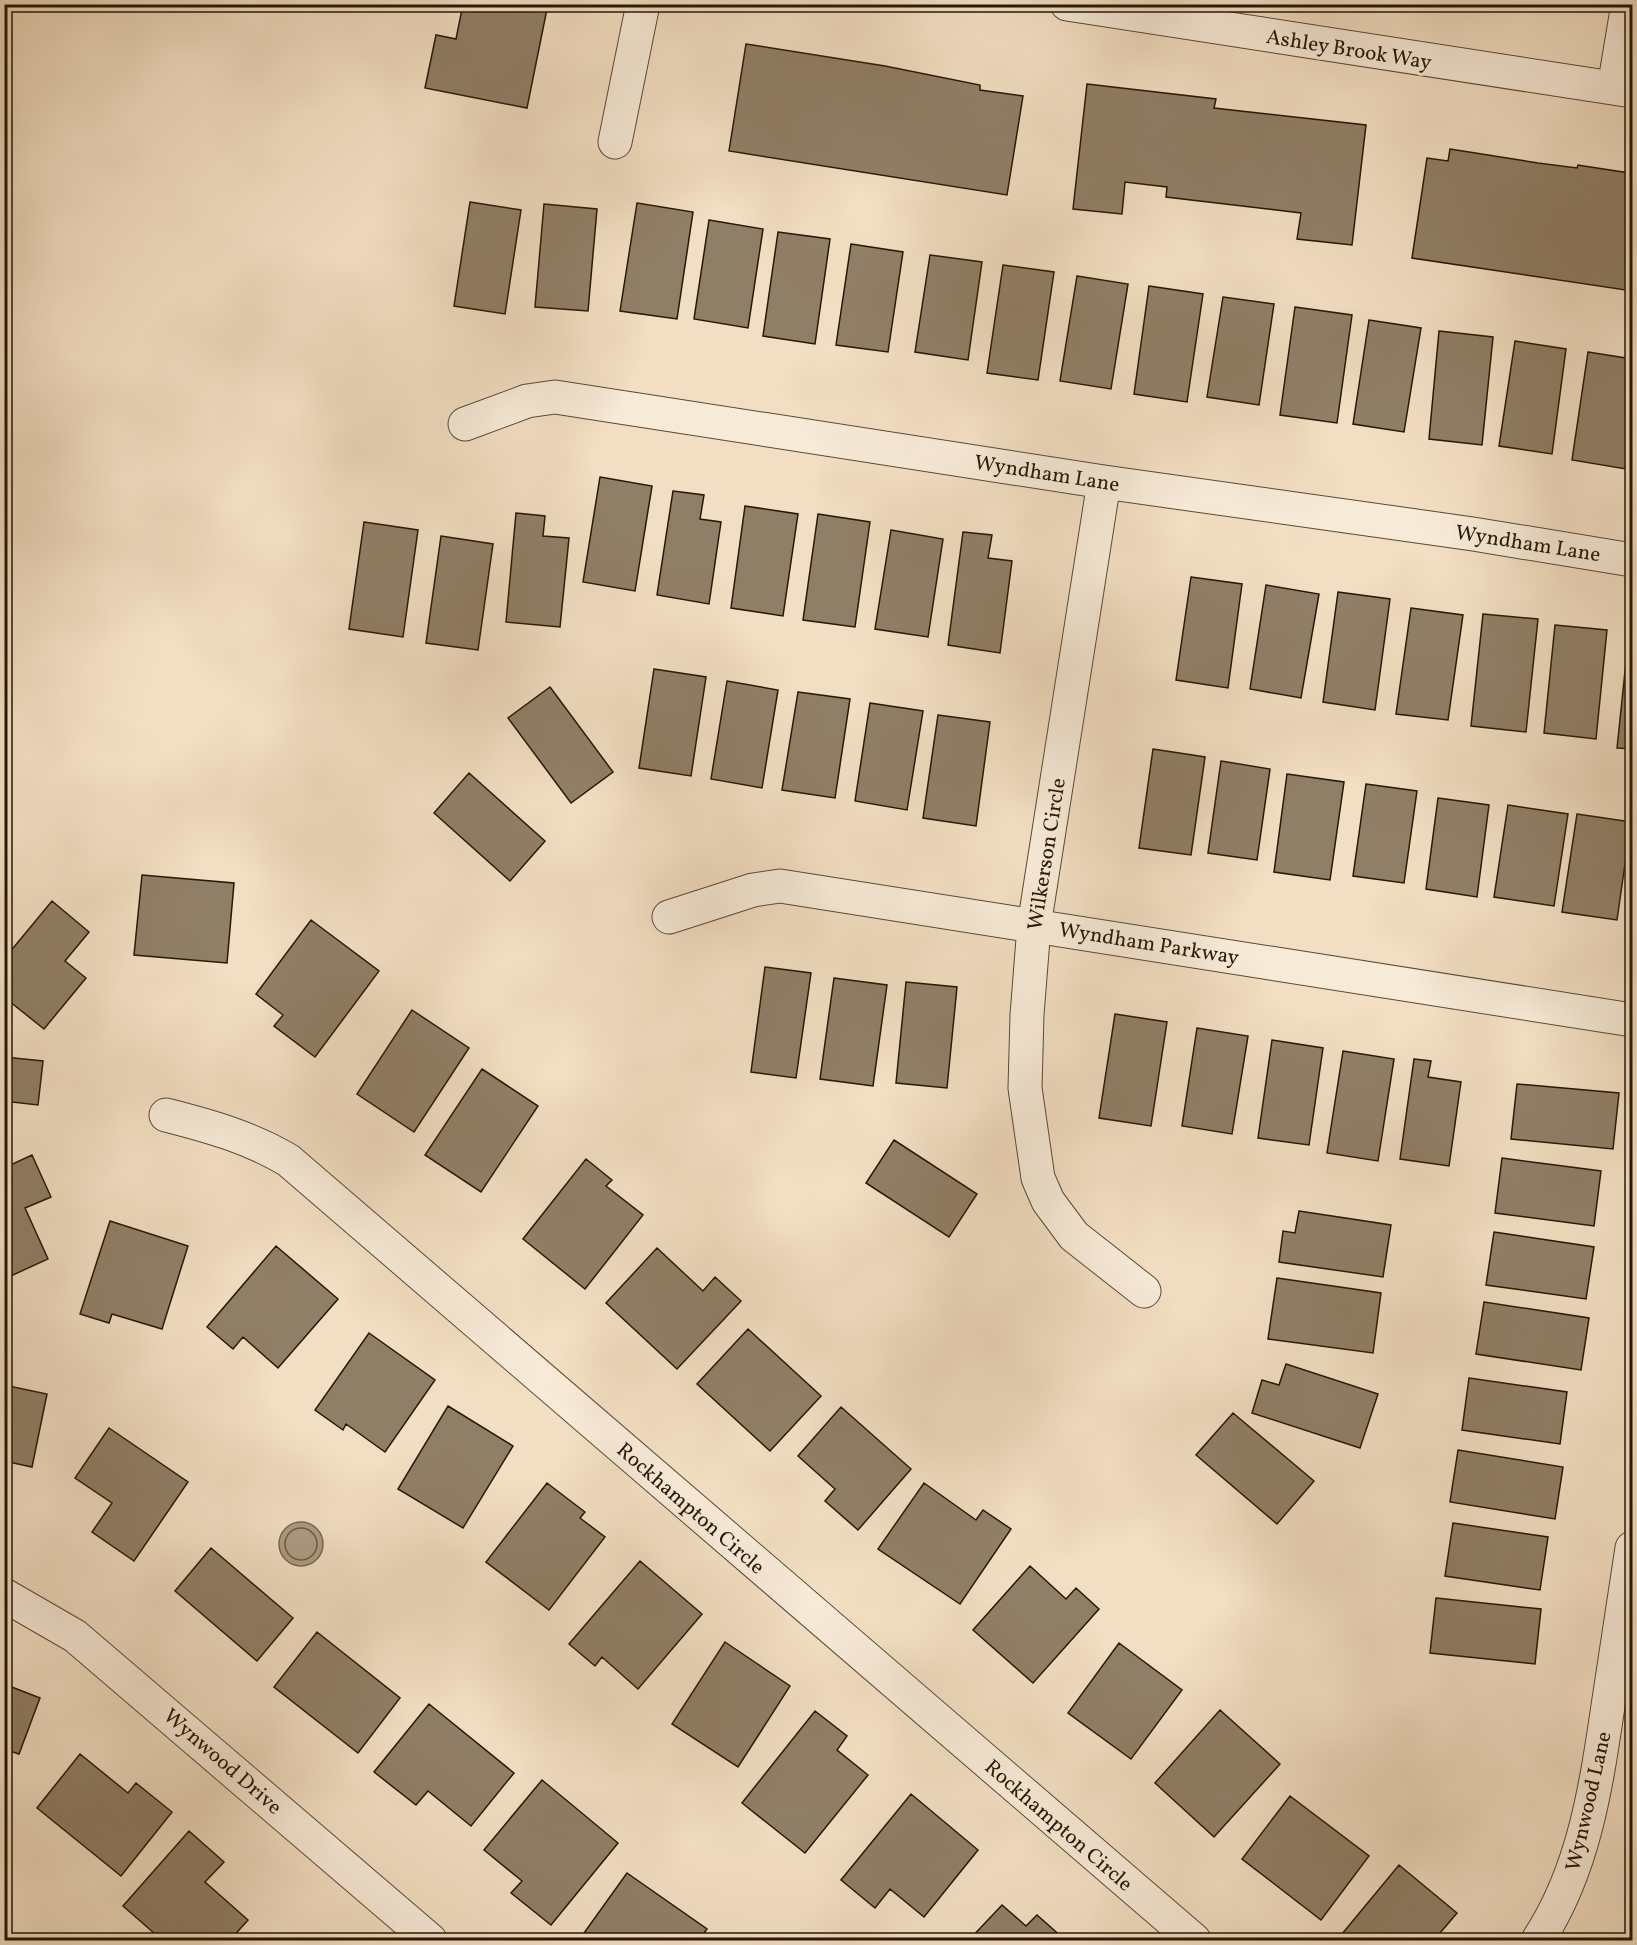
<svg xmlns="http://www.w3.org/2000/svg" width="1637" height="1945" viewBox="0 0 1637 1945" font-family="Vollkorn,serif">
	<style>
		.water { fill: #ac9b82; stroke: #766750; stroke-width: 1.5 }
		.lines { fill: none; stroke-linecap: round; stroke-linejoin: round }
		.shore { stroke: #685a44; stroke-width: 1.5 }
		.building { fill: #907f67; stroke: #251805; stroke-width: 1.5 }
		.street-casing { stroke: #584a34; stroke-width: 35 }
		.street { stroke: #f7ead7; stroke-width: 33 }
		.labels { text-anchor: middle; stroke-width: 6; stroke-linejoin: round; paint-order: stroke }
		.street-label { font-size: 21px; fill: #251805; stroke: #f7ead7 }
	</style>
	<rect width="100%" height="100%" fill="#f2dec2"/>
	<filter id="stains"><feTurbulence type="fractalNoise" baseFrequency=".00333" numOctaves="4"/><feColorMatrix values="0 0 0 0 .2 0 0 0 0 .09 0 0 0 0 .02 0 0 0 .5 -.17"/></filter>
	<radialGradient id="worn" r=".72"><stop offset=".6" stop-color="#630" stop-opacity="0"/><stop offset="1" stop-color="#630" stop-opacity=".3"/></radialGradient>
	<path class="water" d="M279 1544a22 22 0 1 1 44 0a22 22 0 1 1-44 0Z"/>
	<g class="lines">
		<path class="shore" d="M285 1544a16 16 0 1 1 32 0a16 16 0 1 1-32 0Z"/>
	</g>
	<path class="building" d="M463 4H548L527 108 425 88 436 35 456 39Z
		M746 44 885 66 980 85V90L1023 96 1007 195 729 151Z
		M1087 84 1216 99 1214 108 1366 125 1352 245 1297 239 1301 213 1166 197 1167 187 1125 182 1122 214 1073 209Z
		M1450 149 1538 163 1577 168 1578 165 1629 173 1627 188 1632 189V291L1412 258 1427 158 1448 161Z
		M470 202 521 210 505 314 454 306Z
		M637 203 693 212 677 319 620 311Z
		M544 204 597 209 588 311 535 307Z
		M709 220 763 229 748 328 694 319Z
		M778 232 830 239 815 344 763 336Z
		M851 244 903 252 888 352 836 345Z
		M930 255 982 262 968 360 915 352Z
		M1003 265 1054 272 1038 380 987 373Z
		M1077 276 1128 284 1111 389 1060 381Z
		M1149 286 1203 294 1187 402 1134 394Z
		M1223 297 1274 304 1259 405 1207 397Z
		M1295 307 1352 315 1337 423 1280 415Z
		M1369 320 1421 328 1404 432 1353 424Z
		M1439 331 1493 337 1482 445 1429 439Z
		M1515 341 1566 349 1552 454 1499 446Z
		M1588 352 1632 359V427L1626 469 1572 460Z
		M600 477 652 486 635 591 583 582Z
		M673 491 704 495 700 519 721 522 709 604 657 595Z
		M745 506 798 514 783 616 731 608Z
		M516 513 545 516 543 536 569 538 560 627 506 622Z
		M818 514 870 522 855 627 803 620Z
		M364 522 418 530 403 637 349 629Z
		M891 530 943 539 928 637 875 629Z
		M963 532 992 535 988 558 1012 561 1000 653 948 645Z
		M441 536 493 544 478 650 426 643Z
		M1191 577 1242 584 1228 688 1176 680Z
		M1266 585 1319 594 1301 698 1250 689Z
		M1338 592 1390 599 1375 710 1323 702Z
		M1411 608 1463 615 1448 720 1396 714Z
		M1483 614 1538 619 1526 732 1471 726Z
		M1555 625 1607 630 1596 739 1544 733Z
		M1629 633H1632V749L1617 748Z
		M654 669 706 677 691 776 639 768Z
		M727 681 778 690 762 788 711 779Z
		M550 687 613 772 571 803 508 718Z
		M798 692 850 699 835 798 782 790Z
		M870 703 923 711 907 810 855 801Z
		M938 715 990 722 976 826 923 818Z
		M1153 749 1205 757 1191 855 1139 848Z
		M1221 761 1270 769 1257 860 1208 853Z
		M469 773 545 841 510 881 434 813Z
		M1287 774 1344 782 1330 880 1274 872Z
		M1366 784 1417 791 1404 883 1353 876Z
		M1438 798 1489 805 1477 897 1426 889Z
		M1508 805 1568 814 1554 906 1494 897Z
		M1577 814 1631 822 1617 920 1562 912Z
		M142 875 234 883 227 963 134 955Z
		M52 901 89 932 65 961 86 978 44 1029 4 997V959Z
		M311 920 379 971 315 1057 274 1026 283 1015 256 994Z
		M765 967 811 973 796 1078 751 1072Z
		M834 978 887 985 873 1086 820 1079Z
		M906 982 957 987 947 1088 896 1083Z
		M412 1010 469 1048 414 1132 357 1094Z
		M1115 1014 1167 1022 1151 1126 1099 1118Z
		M1197 1028 1248 1036 1232 1134 1182 1126Z
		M1272 1040 1323 1048 1309 1145 1258 1138Z
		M1343 1051 1394 1059 1378 1161 1327 1153Z
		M4 1057 43 1061 38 1105 4 1101Z
		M1414 1059 1431 1061 1428 1077 1461 1082 1449 1166 1400 1159Z
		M482 1069 538 1106 481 1192 425 1155Z
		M1517 1084 1619 1093 1613 1149 1511 1139Z
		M894 1140 977 1194 949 1237 866 1183Z
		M32 1155 51 1197 25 1208 48 1259 4 1279V1168Z
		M1502 1158 1601 1171 1594 1226 1495 1213Z
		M586 1159 612 1180 606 1186 643 1215 585 1289 523 1239Z
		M1299 1211 1391 1225 1383 1277 1279 1262 1283 1231 1295 1233Z
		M110 1221 188 1246 162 1329 112 1314 109 1323 80 1314Z
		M1494 1232 1594 1247 1586 1299 1486 1285Z
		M276 1246 338 1299 278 1368 243 1337 233 1349 207 1327Z
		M657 1248 703 1291 715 1277 741 1301 677 1369 606 1303Z
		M1277 1278 1381 1293 1373 1353 1268 1339Z
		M1484 1302 1589 1318 1581 1370 1476 1354Z
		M748 1329 821 1396 770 1451 697 1384Z
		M369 1333 435 1380 385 1452 346 1424 343 1430 315 1410Z
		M1286 1364 1378 1394 1360 1448 1252 1413 1262 1380 1279 1385Z
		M1469 1378 1567 1392 1560 1444 1462 1430Z
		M4 1385 47 1394 32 1467 4 1461Z
		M448 1406 513 1446 463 1528 398 1489Z
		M841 1407 911 1469 858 1530 825 1501 835 1489 798 1456Z
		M1233 1413 1314 1481 1277 1524 1196 1455Z
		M109 1428 188 1482 134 1561 92 1532 112 1503 75 1478Z
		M1458 1450 1563 1467 1555 1519 1450 1502Z
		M547 1483 585 1512 580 1518 605 1537 549 1610 486 1562Z
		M924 1483 976 1520 983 1510 1011 1529 960 1604 878 1549Z
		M1453 1523 1548 1537 1540 1590 1445 1576Z
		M211 1548 293 1618 257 1661 175 1591Z
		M640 1561 702 1614 638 1689 602 1657 595 1666 569 1644Z
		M1030 1566 1066 1599 1076 1588 1099 1609 1033 1683 973 1630Z
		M1436 1598 1541 1609 1535 1664 1430 1653Z
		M317 1632 400 1698 358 1753 274 1687Z
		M725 1642 790 1686 738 1767 672 1724Z
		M1119 1643 1182 1690 1131 1759 1068 1713Z
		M4 1684 40 1698 19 1754 4 1749Z
		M429 1704 514 1773 471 1826 428 1791 416 1805 374 1772Z
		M1220 1710 1280 1764 1214 1837 1155 1783Z
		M815 1711 847 1736 837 1750 868 1775 805 1853 742 1803Z
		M80 1754 128 1793 136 1783 172 1812 121 1876 37 1808Z
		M542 1780 618 1843 551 1925 511 1893 522 1881 484 1850Z
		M911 1794 978 1850 924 1917 890 1889 875 1908 841 1880Z
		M1290 1796 1369 1856 1321 1920 1242 1859Z
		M189 1831 224 1862 205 1882 248 1920 230 1940H162L123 1906Z
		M1399 1865 1457 1913 1434 1940H1337Z
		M627 1873 707 1929 699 1940H579Z
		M1002 1905 1026 1926 1037 1915 1063 1938 1061 1940H969Z"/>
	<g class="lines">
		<g class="street-casing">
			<path id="street" d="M1067 4 1632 91
				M1614 88 1628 4
				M615 142 643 4
				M465 424 527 401 555 397 1104 482 1473 534 1632 560
				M1104 482 1034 926 1027 1015 1025 1088 1038 1178 1048 1201 1074 1236 1144 1291
				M669 917 753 890 780 886 1632 1020
				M166 1115C209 1126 249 1137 288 1160L1194 1940
				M4 1595 75 1636 430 1940
				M1538 1940C1584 1870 1596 1787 1608 1706 1616 1654 1624 1601 1632 1548"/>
		</g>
		<use href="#street" class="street"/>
	</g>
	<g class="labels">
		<g class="street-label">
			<text transform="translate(1349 49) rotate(9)" y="7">Ashley Brook Way</text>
			<text transform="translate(1047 473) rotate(9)" y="7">Wyndham Lane</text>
			<text transform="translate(1528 543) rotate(9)" y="7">Wyndham Lane</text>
			<text transform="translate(1046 854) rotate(-81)" y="7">Wilkerson Circle</text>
			<text transform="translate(1149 943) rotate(9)" y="7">Wyndham Parkway</text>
			<text transform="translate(691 1508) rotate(41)" y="7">Rockhampton Circle</text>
			<text transform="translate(223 1761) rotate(41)" y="7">Wynwood Drive</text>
			<text transform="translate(1588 1801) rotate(-77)" y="7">Wynwood Lane</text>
			<text transform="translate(1059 1825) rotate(41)" y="7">Rockhampton Circle</text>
		</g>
	</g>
	<rect width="1637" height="1945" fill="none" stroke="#f2dec2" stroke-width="24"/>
	<rect x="6" y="6" width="1625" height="1933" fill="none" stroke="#251805" stroke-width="3"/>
	<rect x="12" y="12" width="1613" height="1921" fill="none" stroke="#251805" stroke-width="1.5"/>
	<rect width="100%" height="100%" filter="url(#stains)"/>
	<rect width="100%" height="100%" fill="url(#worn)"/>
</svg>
